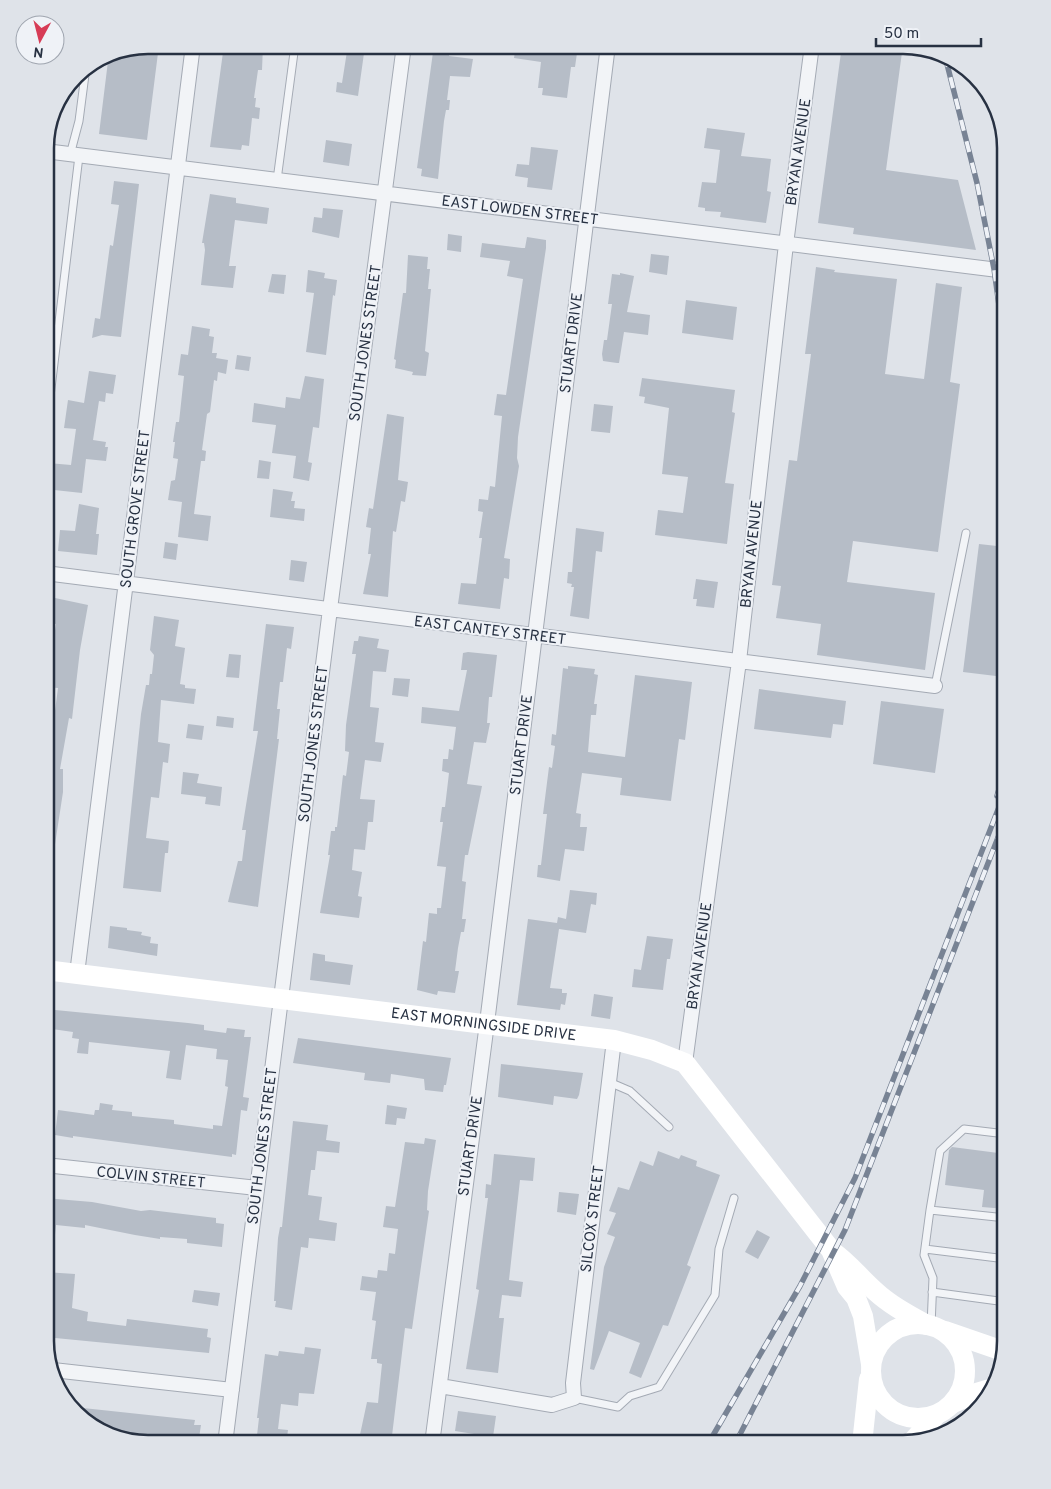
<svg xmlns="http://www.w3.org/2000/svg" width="1051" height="1489" viewBox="0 0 1051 1489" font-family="Overpass,sans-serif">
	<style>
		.building { fill: #b6bdc7 }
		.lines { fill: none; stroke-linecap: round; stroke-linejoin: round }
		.lane-casing { stroke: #a4aab4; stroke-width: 9 }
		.street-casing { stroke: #a4aab4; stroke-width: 16 }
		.lane { stroke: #f2f4f7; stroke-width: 7 }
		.street { stroke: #f2f4f7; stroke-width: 14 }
		.secondary { stroke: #fff; stroke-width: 20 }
		.rail-casing { stroke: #788394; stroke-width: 5.5 }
		.rail { stroke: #eff2f7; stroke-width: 4; stroke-dasharray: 11; stroke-linecap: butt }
		.labels { text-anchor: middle; stroke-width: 4; stroke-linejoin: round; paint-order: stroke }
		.street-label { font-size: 15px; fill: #273142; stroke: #eff2f7 }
		.rim { fill: none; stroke: #273142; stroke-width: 2.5 }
	</style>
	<rect width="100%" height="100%" fill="#dfe3e9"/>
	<path class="building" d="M148 45H159L147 140 99 134 109 53 117 51 139 54 140 47Z
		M224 45H263L262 70H258L254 98H256L255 107 260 108 259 119 252 118 249 146 242 145 241 150 210 147Z
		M348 45 365 46 358 96 336 92 337 82 342 83Z
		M434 45H451L449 56 473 59 470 77 450 76 447 100H450L449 110H446L444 121 438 179 421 176 422 169 417 168Z
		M516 45 577 53 575 67H571L567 98 542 95 543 88H538L541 62 514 58Z
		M842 45H903L886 170 958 180 976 250 853 234 854 228 818 223Z
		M707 128 745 133 741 156 771 159 767 191 771 192 766 223 720 217 721 212 705 211V208L698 207 702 182 716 183 720 150 704 148Z
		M326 140 352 144 349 166 323 162Z
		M531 147 558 150 552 190 527 187 528 178 515 176 517 164 529 165Z
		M114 181 139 184 121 337 102 335 92 338 95 318 100 319 110 245 113 246 119 205 111 204Z
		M210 194 236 198V203L269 208 267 224 235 220 229 266H236L233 288 201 285 205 250 204 243H202Z
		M323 208 343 210 339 238 312 232 314 217 322 218Z
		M448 234 462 236 461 252 447 250Z
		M527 237 546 240V248L518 437 517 458 519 466 504 558 510 559 509 579 504 578 500 609 458 604 461 583 476 584 482 538H479L483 512 478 511 479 499 488 500 490 486 495 487 502 416 494 415 497 394 506 395 523 279 507 276 510 261 480 257 482 243 522 248H525Z
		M651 254 669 256 667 275 649 272Z
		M408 255 428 257 427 269H430L428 289H431L425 351 429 353 426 376 412 375 413 372 395 368 396 360 394 359 403 293H406Z
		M816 267 835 270 834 272 897 279 885 374 924 379 936 283 962 287 950 382 960 384 938 552 853 541 847 582 935 593 925 670 817 655 821 624 776 618 781 586 772 585 789 460 797 461 811 354H805Z
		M308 270 325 273 324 278 337 280 335 296 333 295 326 355 306 352 314 293 306 292Z
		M620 273 634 276 627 312 650 315 648 335 624 332 619 363H617L603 361 602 354 604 340H607L612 304H608L612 274 620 275Z
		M272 274 286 275 284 294 268 292Z
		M686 300 737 307 733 340 682 333Z
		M192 326 210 329 209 336 214 337 212 353H217L216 358 228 360 226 374 218 372 217 381 214 380 210 412 207 414 202 450 206 451 205 461H201L194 514 211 516 208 541 178 537 182 502 168 500 171 481 175 480 178 459 173 458 175 442H173L176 422H179L184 376 178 375 181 354 188 355Z
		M237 355 251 357 249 371 235 369Z
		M89 371 116 375 113 394 106 393 105 402 99 401 93 440 106 442 105 447H108L106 461 86 459 82 493 45 489 48 463 71 465 76 429 64 428 68 400 84 403Z
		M305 376 324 379 319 428 313 427 308 462 312 463 309 481 293 478 296 456 272 453 276 425 252 422 254 403 285 408 286 397 300 399Z
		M642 378 735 390 732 412 735 413 725 483 734 484 727 544 655 535 658 510 683 513 688 477 662 474 669 408 644 403 645 397 639 396Z
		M594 404 613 406 610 433 591 431Z
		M387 414 404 417 398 480 408 482 405 502 401 501 396 532 393 531 388 597 363 594 371 554H368L371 528 366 527 369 508 373 509Z
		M259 460 271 462 269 479 257 478Z
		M273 489 293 492 291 501H295L294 508 305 509 304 521 270 517Z
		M79 504 99 508 96 534H99L97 555 58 551 60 530 75 531Z
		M576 528 604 532 602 552 596 551 589 619 570 616 574 587H571L572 584 567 583 568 572H572Z
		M165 542 178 544 176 560 163 558Z
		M979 544 1006 547V592L996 676 963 672Z
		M291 560 307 562 304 582 289 580Z
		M696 579 718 582 714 608 696 606 697 599H693Z
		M55 598 88 605 80 650 72 719 69 718 60 769H63V792L52 864H45V725L53 726 58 688 46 687 56 624 51 623Z
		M154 616 179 620 175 646 185 648 180 684 185 685V688L196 689 194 704 161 700 158 742 170 744 168 763 163 762 159 798 151 797 146 838 169 841 168 853H165L161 892 123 888 141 714 146 685H149L150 674H152L154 655 150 650Z
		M266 624 294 627 291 649 287 648 283 682H280L277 709H280L277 739H279L258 907 228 902 238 861H242L246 830H242L258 731H253Z
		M359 636 379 639 377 648 389 650 386 672 373 671 370 707 379 708 375 742 384 743 381 762 365 760 360 799 375 800 373 822H368L365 850 354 849 352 870 362 872 358 896 362 897 359 918 320 913 330 855H328L331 831H335V827H337L343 775 346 776 349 752 345 751 346 725 356 654H352L354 641H358Z
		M468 652 497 655 492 697H489L487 723H490L486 743 474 742 467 784 482 786 468 855H465L462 881 466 882 462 919H466L464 932H461L458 948 455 971H459L455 993 438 991 437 995 417 990 423 941 426 942 429 913 437 914V908H441L446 867 437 866 443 822H440L442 807H445L449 773 442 771 443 759H448L449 749 453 750 456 727 421 723 422 707 459 711 467 670H461L463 653Z
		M229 654 241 655 239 678 226 677Z
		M568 666 595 669 594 674 598 675 594 704H597L596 715H591L588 752 625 757 635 675 692 682 685 740 679 739 671 801 620 795 622 778 582 773 576 813 581 814 580 827H587L584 851 565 849 560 881 537 877 538 865H541L547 814H543L549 767 552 768 555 746 551 745 552 734 556 735 563 668 568 669Z
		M394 678 410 679 408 697 392 695Z
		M759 689 846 701 843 725 833 724 831 738 754 729Z
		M881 701 944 709 935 773 873 764Z
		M217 716 234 718 233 728 216 726Z
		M188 724 204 726 202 740 186 738Z
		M183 772 199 774 197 783 222 787 220 806 205 804 206 797 181 794Z
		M570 890 597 893 596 905 591 904 586 933 559 929 550 988 562 989V993H567L565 1005 561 1004 560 1010 517 1005 528 919 557 923 558 917 566 919Z
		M110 926 127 928V930L142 932 141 935 151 937 150 943 158 944 157 956 108 948Z
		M647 936 673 939 670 959H667L663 990 632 987 634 969 641 970Z
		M313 953 325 955V961L353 965 350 985 310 980Z
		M594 994 613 997 610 1019 591 1016Z
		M45 1009 188 1023 204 1025V1030L226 1033 227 1028 245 1030 244 1037H251L243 1097 249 1098 247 1111 241 1110 236 1155 232 1154V1157L73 1136V1138L55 1135 58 1110 94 1115 95 1110H99L100 1103 113 1105 112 1110 132 1112V1116L174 1120V1124L213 1129V1125L222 1126 228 1087 225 1086 228 1060 216 1059 217 1049 186 1045 181 1080 166 1078 170 1051 89 1042 88 1054 77 1053 79 1039 72 1038 73 1032 45 1028Z
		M298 1038 451 1058 446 1085H444L443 1092 425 1090 424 1079 391 1074 390 1083 364 1080 365 1073 293 1063Z
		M501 1064 583 1073 579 1095 577 1099 554 1096 553 1105 498 1097Z
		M387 1105 407 1108 405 1119 397 1118 396 1125 385 1124Z
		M293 1121 328 1125 326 1140 340 1142 339 1153 317 1151 315 1170H311L308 1195 322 1197 319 1220 337 1223 335 1241 309 1238 308 1248 301 1247 292 1310 275 1307 276 1301H274L278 1238 280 1227H282Z
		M425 1138 436 1140 428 1191 427 1210 429 1211 412 1329 405 1328 391 1444H358L367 1402 378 1403 382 1364 377 1363V1359H371L376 1321 372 1320 376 1292 360 1290 362 1276 377 1278 378 1270 387 1271 389 1253 395 1254 398 1229 383 1227 386 1206 395 1207 405 1142 424 1144Z
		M952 1147 1006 1154V1209L982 1207 984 1190 945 1185 949 1150Z
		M658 1151 679 1159 681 1155 697 1161 696 1166 720 1175 687 1265 691 1267 668 1326 663 1325 641 1378 629 1373 640 1343 609 1331 594 1370 590 1369 604 1267 615 1237 607 1234 616 1213 609 1211 618 1187 629 1190 640 1161 653 1166Z
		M494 1154 535 1158 533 1181 520 1180 509 1280 523 1282 521 1297 502 1295 499 1318H504L498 1373 466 1369 479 1290 476 1289 488 1198H485L486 1184 491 1185Z
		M559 1192 579 1194 576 1215 557 1212Z
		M45 1198 92 1202 141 1211 150 1210 216 1218V1223L224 1224 222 1247 187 1243V1239L160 1237V1239L135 1235 85 1225V1228L56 1225 53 1254 45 1253Z
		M757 1230 770 1237 758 1259 745 1252Z
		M45 1272 75 1274 72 1308 88 1312 87 1321 126 1326 127 1319 208 1329 207 1337 211 1338 209 1353 45 1337Z
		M194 1290 220 1293 218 1306 192 1302Z
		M305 1347 321 1349 314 1394 299 1393 298 1406 281 1404 278 1429 288 1430 286 1444H256L259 1418H257L265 1354 278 1356 279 1351 304 1354Z
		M83 1408 195 1420 194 1425H201L199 1438 195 1437V1440L161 1436 160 1444 143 1443 144 1435 96 1430 82 1416Z
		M458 1411 496 1416 493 1437 455 1431Z"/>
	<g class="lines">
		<g class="lane-casing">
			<path id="lane" d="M70 155 79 121 86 67
				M277 180 295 45
				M45 438 79 156
				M935 686 966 533
				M609 1082 630 1091 669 1127
				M930 1210 940 1151 964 1129 1006 1134
				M925 1249 1006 1259
				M932 1292 1006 1302
				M931 1326 933 1278 924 1255 930 1210 1006 1218
				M574 1398 618 1407 630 1396 659 1387 715 1295 719 1249 734 1198"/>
		</g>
		<g class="street-casing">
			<path id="street" d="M45 151 1006 271
				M45 573 935 686
				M77 974 193 45
				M685 1063 739 661 786 244 812 45
				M45 1165 257 1188
				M53 1370 232 1390
				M440 1386 552 1405 574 1398 573 1383 614 1040
				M225 1444 330 609 404 45
				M432 1444 487 1023 608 45"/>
		</g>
		<use href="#lane" class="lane"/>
		<use href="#street" class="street"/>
		<g class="secondary">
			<path id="s1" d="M45 970 614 1040 652 1050 685 1063 831 1250 847 1287 856 1298 863 1316 871 1364"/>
			<path d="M833 1252C849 1263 860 1278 875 1291 890 1305 909 1315 927 1325"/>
			<circle cx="918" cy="1371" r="47"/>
			<path d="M945 1331 1003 1351"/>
			<path d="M953 1403 976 1393 993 1388"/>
			<path d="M912 1442 936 1415"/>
			<path d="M862 1444 869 1379"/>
		</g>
		<g class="rail-casing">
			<path id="rail" d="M945 56 977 183 994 269 1006 357
				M997 796 1006 765
				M708 1444 800 1286 855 1178 1006 789
				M735 1444 845 1230 1006 817"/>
		</g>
		<use href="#rail" class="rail"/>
	</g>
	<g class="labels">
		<g class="street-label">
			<text transform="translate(798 152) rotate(-82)" y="5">BRYAN AVENUE</text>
			<text transform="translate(520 210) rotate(7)" y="5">EAST LOWDEN STREET</text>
			<text transform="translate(365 343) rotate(-82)" y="5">SOUTH JONES STREET</text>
			<text transform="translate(571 343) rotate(-83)" y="5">STUART DRIVE</text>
			<text transform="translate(135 509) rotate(-83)" y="5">SOUTH GROVE STREET</text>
			<text transform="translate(751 554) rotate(-84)" y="5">BRYAN AVENUE</text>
			<text transform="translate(490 630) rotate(7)" y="5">EAST CANTEY STREET</text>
			<text transform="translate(313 744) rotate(-83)" y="5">SOUTH JONES STREET</text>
			<text transform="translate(521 745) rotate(-83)" y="5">STUART DRIVE</text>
			<text transform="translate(699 956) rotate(-82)" y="5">BRYAN AVENUE</text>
			<text dy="5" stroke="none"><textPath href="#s1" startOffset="442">EAST MORNINGSIDE DRIVE</textPath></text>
			<text transform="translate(262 1146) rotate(-83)" y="5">SOUTH JONES STREET</text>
			<text transform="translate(470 1146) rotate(-82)" y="5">STUART DRIVE</text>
			<text transform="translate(151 1177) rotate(6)" y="5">COLVIN STREET</text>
			<text transform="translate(592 1219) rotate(-83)" y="5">SILCOX STREET</text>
		</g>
	</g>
	<path d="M0 0H1051V1489H0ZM148 54H903A94 94 0 0 1 997 148V1341A94 94 0 0 1 903 1435H148A94 94 0 0 1 54 1341V148A94 94 0 0 1 148 54Z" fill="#dfe3e9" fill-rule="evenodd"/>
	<path class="rim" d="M148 54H903A94 94 0 0 1 997 148V1341A94 94 0 0 1 903 1435H148A94 94 0 0 1 54 1341V148A94 94 0 0 1 148 54Z"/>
	<g transform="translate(40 40) rotate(187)"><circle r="24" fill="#eff2f7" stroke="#9fa5af"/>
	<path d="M0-4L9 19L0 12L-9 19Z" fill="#d73c56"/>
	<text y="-8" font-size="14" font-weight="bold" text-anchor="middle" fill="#273142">N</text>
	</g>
	<path d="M876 38v8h105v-8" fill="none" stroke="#273142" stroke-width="2.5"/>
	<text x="884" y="38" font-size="15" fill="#273142" stroke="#eff2f7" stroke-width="4" paint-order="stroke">50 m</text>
</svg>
